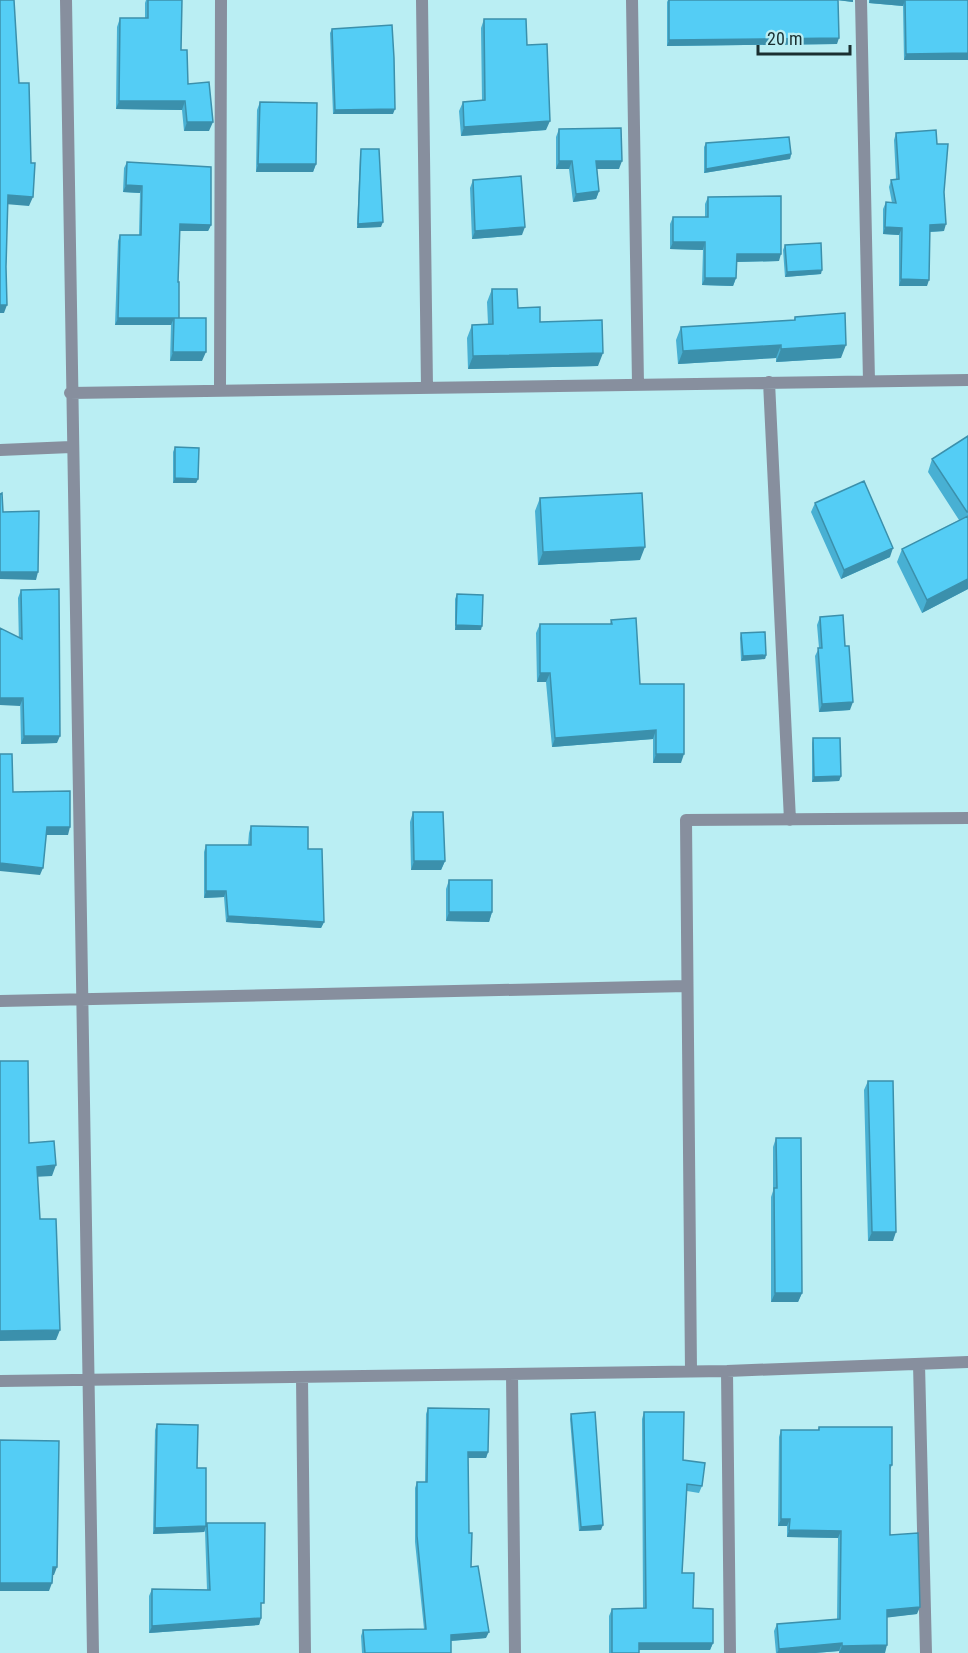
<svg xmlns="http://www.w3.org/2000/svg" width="968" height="1653" viewBox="0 0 968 1653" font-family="'Roboto Condensed',sans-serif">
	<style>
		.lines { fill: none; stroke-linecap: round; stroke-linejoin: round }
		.minor { stroke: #878f9e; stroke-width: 12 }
		.wall { fill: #48b0d3 }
		.shaded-wall { fill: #3b90ac }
		.building { fill: #54cdf5; stroke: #3b90ac; stroke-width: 1.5 }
	</style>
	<rect width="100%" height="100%" fill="#baeef3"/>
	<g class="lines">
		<path class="minor" d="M66 0C72 551 81 1102 93 1653
			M422 0 427 387
			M632 0 638 384
			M861 0 869 381
			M769 382 790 820
			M220 390 221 0
			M70 393 968 380
			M0 450 71 447
			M0 1001 687 986
			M919 1364 926 1653
			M691 1371 686 820 968 818
			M727 1371 730 1653
			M512 1374 515 1653
			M302 1377 305 1653
			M0 1381 727 1371 968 1362"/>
	</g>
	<path class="wall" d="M146 0H182L181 50 188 84 209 131H184L182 110 116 109 117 27 120 18H145V3Z
		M668 0H853V2L838 0 837 44 667 46V2Z
		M869 0H968V60H904L903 6 869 3Z
		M484 19 546 130 461 136 459 111 463 102 482 101 481 28Z
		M332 29 393 114H333L330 33Z
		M260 102 316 164 313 172H256L257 110Z
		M559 129 619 169H597L599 191 596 199 573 202 569 169H556V137Z
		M896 133 937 144 944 192V231L930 232 927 286H899V235L883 234V209L886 202 892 203 889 187 891 180 896 179 894 140Z
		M706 143 791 154 790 159 704 173V147Z
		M361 149 381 227 357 228 360 154Z
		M127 162 211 225 208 231H180L178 282 179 318 202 361H170L171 325H115L118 241 120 235H139L140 193 123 192 124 168Z
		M473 180 522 235 472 239 470 188Z
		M708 197 779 261 736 262V278L733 286 702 285 703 250 670 249V224L673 217H705V204Z
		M785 245 821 274 785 277 783 250Z
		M492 289 518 308 540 322 598 366 468 369 467 338 472 325 488 324 487 302Z
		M795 317 841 358 776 362V358L678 364 676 340 681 327 794 320Z
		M968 436V589L922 613 897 562 902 549 959 520 928 472 932 459Z
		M175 447 198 479 196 483H173V452Z
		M540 498 640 560 538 565 535 511Z
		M815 503 890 557 841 579 811 512Z
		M21 590 57 743 21 744 18 598Z
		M457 594 481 630H455V599Z
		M820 617 845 646 850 710 819 712 815 656 819 648 817 625Z
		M611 620 640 684 681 763H653V739L552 747 546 682H537L536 633 540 624H610Z
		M741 633 766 655 765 659 741 661 740 638Z
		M813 738 841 776 839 781 812 782V743Z
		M413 812 445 861 441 870H411L410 822Z
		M251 826 308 849 324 922 321 928 226 922 224 897 204 898V852L206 845H248L249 833Z
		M449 880 492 912 489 922 446 921V889Z
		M868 1081 893 1241H868L864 1090Z
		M776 1138 802 1293 798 1302H771V1197L773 1191V1147Z
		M428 1408 488 1452 486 1458H468L469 1533 471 1567 486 1638 451 1641V1653H362L361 1636 363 1630 424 1629 415 1542V1488L417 1482H425L426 1414Z
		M644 1412 683 1460 702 1486 699 1493 687 1491 682 1573 693 1608 713 1643 710 1650H639V1653H609V1616L612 1609 643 1608 642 1419Z
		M571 1414 601 1530 579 1531 570 1419Z
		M157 1424 197 1468 206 1525 261 1610V1618L259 1625 149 1633V1596L152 1589 207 1590 205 1531 204 1532 153 1534 155 1430Z
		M819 1427 892 1465 890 1470V1535L917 1614 887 1617 885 1653H839V1651L815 1653H776L774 1631 777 1624 837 1619 838 1538 787 1537V1526H778L779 1437 781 1430H818Z"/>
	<path class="shaded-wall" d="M836 0H853V2Z
		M870 0H905L903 6 869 3Z
		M839 38 837 44 667 46 669 40Z
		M968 53V60H904L906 54Z
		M119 101H185L182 110 116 109Z
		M395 109 393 114H333L335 110Z
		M550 121 546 130 461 136 464 127Z
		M187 122H213L209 131H184Z
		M791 154 790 159 704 173 706 169Z
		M559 161H572L569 169H556Z
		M596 161H622L619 169H593Z
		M258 164H316L313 172H256Z
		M126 185 142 186 140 193 123 192Z
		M599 191 596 199 573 202 576 194Z
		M8 195 33 197 29 206 5 204Z
		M383 222 381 227 357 228 358 224Z
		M180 224 211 225 208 231H177Z
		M946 224 944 231 927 232 930 225Z
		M525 227 522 235 472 239 475 231Z
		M885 227 902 228 899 235 883 234Z
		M673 242H705L703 250 670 249Z
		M737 254H781L779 261 734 262Z
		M822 270 821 274 785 277 787 272Z
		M705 278H736L733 286 702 285Z
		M901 279 929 280 927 286H899Z
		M0 305H7L4 313H0Z
		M118 318H174L171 325H115Z
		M781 345 776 358 678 364 683 351Z
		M846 345 841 358 776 362 781 349Z
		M173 352H206L202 361H170Z
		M603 353 598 366 468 369 473 356Z
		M175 478 198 479 196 483H173Z
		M645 547 640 560 538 565 543 552Z
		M893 548 890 557 841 579 844 570Z
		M0 572H38L36 580 0 579Z
		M968 579V589L922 613 927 600Z
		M456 625 482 626 481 630H455Z
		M766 655 765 659 741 661 743 656Z
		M540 673H550L546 682H537Z
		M0 698H23L20 706 0 705Z
		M853 702 850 710 819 712 822 704Z
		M656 730 653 739 552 747 555 738Z
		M24 736H60L57 743 21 744Z
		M656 754H684L681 763H653Z
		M841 776 839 781 812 782 814 777Z
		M47 827H70L68 835H44Z
		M414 861H445L441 870H411Z
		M0 863 43 868 40 875 0 871Z
		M206 891H226L224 897 204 898Z
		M449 912H492L489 922 446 921Z
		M228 916 324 922 321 928 226 922Z
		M56 1165 52 1176 33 1177 37 1167Z
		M872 1232H896L893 1241H868Z
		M775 1293H802L798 1302H771Z
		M60 1330 56 1340 0 1341V1331Z
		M468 1452H488L486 1458H466Z
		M781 1519H790L787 1526H778Z
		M603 1525 601 1530 579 1531 581 1527Z
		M206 1526 204 1532 153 1534 155 1528Z
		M789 1530 841 1531 838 1538 787 1537Z
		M53 1567H57L54 1575H50Z
		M0 1583H52L49 1591H0Z
		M920 1607 917 1614 884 1618 887 1610Z
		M261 1618 259 1625 149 1633 152 1626Z
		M489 1632 486 1638 449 1641 451 1635Z
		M639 1643H713L710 1650H636Z
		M842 1643 839 1651 815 1653H777L779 1649Z
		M887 1645 885 1653H839L842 1646Z"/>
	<path class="building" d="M0 0H14L19 83H29L31 163H35L33 197 8 195 6 267 7 305H0Z
		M148 0H182L181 50H187L188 84 209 82 213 122H187L185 101H119L120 18H148Z
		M669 0H838L839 38 669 40Z
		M905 0H968V53L906 54Z
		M484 19H526L527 45 547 44 550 121 464 127 463 102 485 100Z
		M392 25 394 58 395 109 335 110 332 29Z
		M260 102 317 103 316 164H258Z
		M621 128 622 161H596L599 191 576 194 572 161H559V129Z
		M936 130 937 144H948L944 192 946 224 930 225 929 280 901 279 902 228 885 227 886 202 896 203 891 180 899 179 896 133Z
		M789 137 791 154 706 169V143Z
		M361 149H379L383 222 358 224Z
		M127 162 211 167V225L180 224 178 282H179V318H118L120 235H141L142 186 126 185Z
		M521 176 525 227 475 231 473 180Z
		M781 196V254H737L736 278H705V242H673V217H708V197Z
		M821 243 822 270 787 272 785 245Z
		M492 289H517L518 308 540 307V322L602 320 603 353 473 356 472 325 493 324Z
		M845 313 846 345 781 349V345L683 351 681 327 795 320V317Z
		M174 318H206V352H173Z
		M968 436V512H967L932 459Z
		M175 447 199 448 198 479 175 478Z
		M864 481 893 548 844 570 815 503Z
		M2 493 3 512 39 511 38 572H0V494Z
		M642 493 645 547 543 552 540 498Z
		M968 516V579L927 600 902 549Z
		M59 589 60 736H24L23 698H0V628L22 639 21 590Z
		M457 594 483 595 482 626 456 625Z
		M843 615 845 646H849L853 702 822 704 818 648H822L820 617Z
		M636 618 640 684H684V754H656V730L555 738 550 673H540V624H612L611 620Z
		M765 632 766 655 743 656 741 633Z
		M813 738H840L841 776 814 777Z
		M0 754H12L13 792 70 791V827H47L43 868 0 863Z
		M413 812H443L445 861H414Z
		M251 826 308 827V849H322L324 922 228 916 226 891H206V845H251Z
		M449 880H492V912H449Z
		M0 1061H28L29 1143 54 1141 56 1165 37 1167 40 1219H56L60 1330 0 1331Z
		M868 1081H893L896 1232H872Z
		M776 1138H801L802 1293H775L774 1188H777Z
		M428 1408 489 1409 488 1452H468L469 1533H472L471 1567 478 1566 489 1632 451 1635V1653H365L363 1630 426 1629 417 1536V1482H427Z
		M595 1412 603 1525 581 1527 571 1414Z
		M644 1412H684L683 1460 705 1463 702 1486 687 1484 682 1573H694L693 1608 713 1609V1643H639V1653H612V1609L646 1608Z
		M157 1424 198 1425 197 1468H206V1526L155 1528Z
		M819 1427H892V1465H890V1535L918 1533 920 1607 887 1610V1645L842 1646V1643L779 1649 777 1624 840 1619 841 1531 789 1530 790 1519H781V1430H819Z
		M0 1440 59 1441 57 1567H53L52 1583H0Z
		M207 1523H265L264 1603H261V1618L152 1626V1589L210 1590Z"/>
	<path d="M758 45v9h92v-9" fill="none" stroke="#1a2f31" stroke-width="3"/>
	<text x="767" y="45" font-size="18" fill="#1a2f31" stroke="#baeef3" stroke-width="4.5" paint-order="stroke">20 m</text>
</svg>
